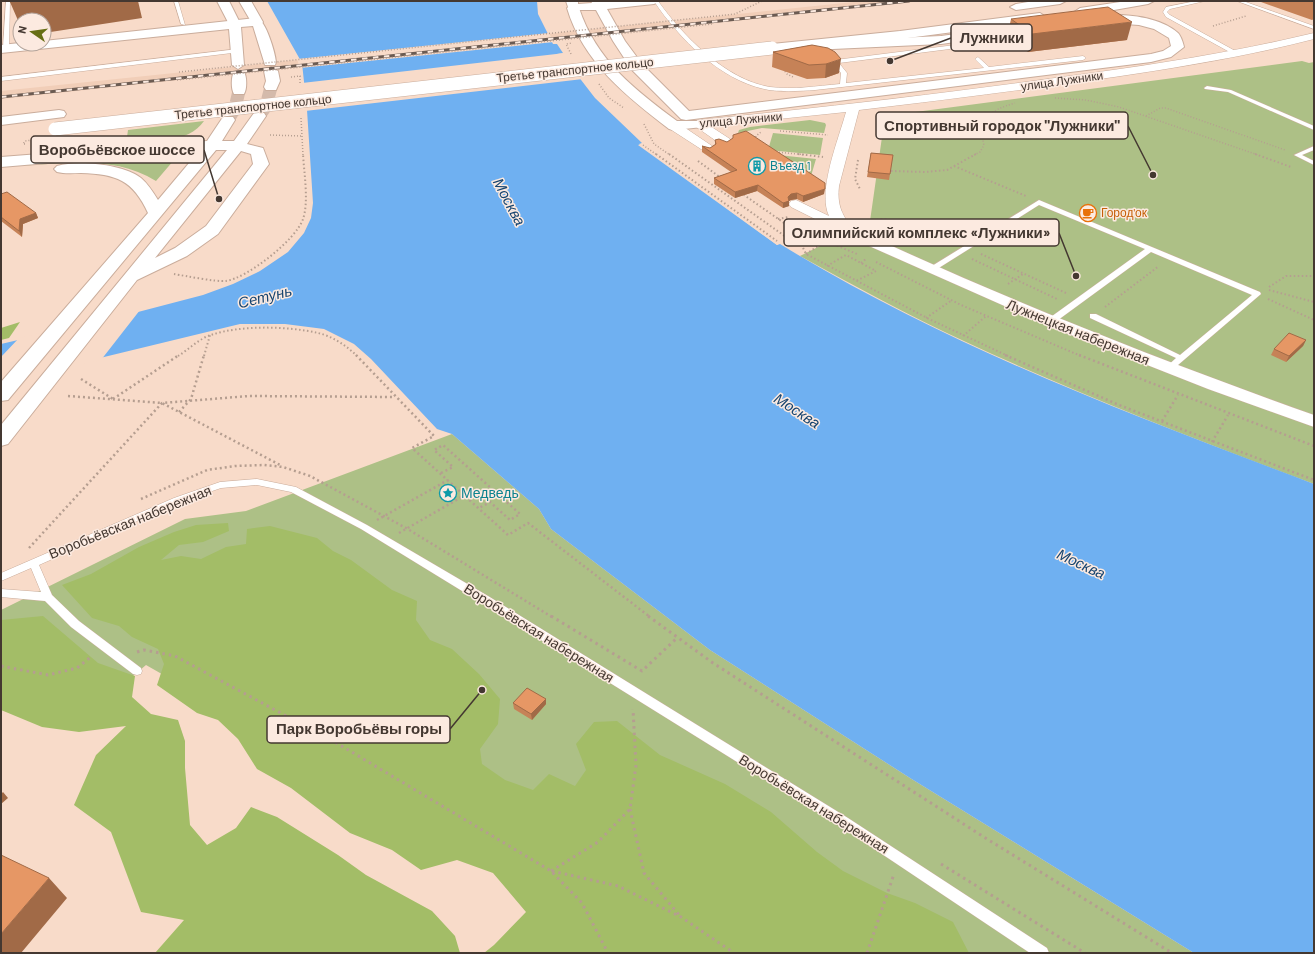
<svg xmlns="http://www.w3.org/2000/svg" width="1315" height="954" viewBox="0 0 1315 954" font-family="Barlow,sans-serif">
	<style>
		.built { fill: #f1ceb8 }
		.green { fill: #adc086 }
		.forest { fill: #a3bd67 }
		.water { fill: #6fb0f1 }
		.pier { fill: #f8dbc9 }
		.lines { fill: none; stroke-linecap: round; stroke-linejoin: round }
		.primary-tunnel { stroke: #d4baab; stroke-width: 13; stroke-dasharray: 13 6; stroke-linecap: butt }
		.service-casing { stroke: #caad9c; stroke-width: 1 }
		.minor-casing { stroke: #caad9c; stroke-width: 1 }
		.tertiary-casing { stroke: #caad9c; stroke-width: 2 }
		.secondary-casing { stroke: #caad9c; stroke-width: 2 }
		.primary-casing { stroke: #caad9c; stroke-width: 2 }
		.path-far3 { stroke: #b59e90; stroke-width: 1.5; stroke-dasharray: 1 2; stroke-linecap: butt }
		.path-far2 { stroke: #b59e90; stroke-width: 2; stroke-dasharray: 1.5 2.5; stroke-linecap: butt }
		.path-far1 { stroke: #b59e90; stroke-width: 2.5; stroke-dasharray: 2 3; stroke-linecap: butt }
		.path { stroke: #b59e90; stroke-width: 3; stroke-dasharray: 2.5 4; stroke-linecap: butt }
		.service { fill: #fff; fill-rule: evenodd }
		.minor { fill: #fff; fill-rule: evenodd }
		.tertiary { fill: #fff; fill-rule: evenodd }
		.secondary { fill: #fff; fill-rule: evenodd }
		.primary { fill: #fff; fill-rule: evenodd }
		.rail-casing { stroke: #6b5b52; stroke-width: 3 }
		.rail { stroke: #fceae0; stroke-width: 2; stroke-dasharray: 5.5; stroke-linecap: butt }
		.primary-bridge-casing { stroke: #caad9c; stroke-width: 14; stroke-linecap: butt }
		.path-bridge { stroke: #b59e90; stroke-width: 1.5; stroke-dasharray: 1 2; stroke-linecap: butt }
		.primary-bridge { stroke: #fff; stroke-width: 13 }
		.wall { fill: #c68257 }
		.shaded-wall { fill: #a16a47 }
		.building { fill: #e69765; stroke: #a16a47 }
		.labels { text-anchor: middle; stroke-width: 3; stroke-linejoin: round; paint-order: stroke }
		.far-street-label { font-size: 12px; fill: #443831; stroke: #fceae0 }
		.far-culture-label { font-size: 12px; fill: #0d838f; stroke: #fceae0; text-anchor: start }
		.far-food-label { font-size: 12px; fill: #c56008; stroke: #fceae0; text-anchor: start }
		.street-label { font-size: 14px; fill: #443831; stroke: #fceae0 }
		.culture-label { font-size: 14px; fill: #0d838f; stroke: #fceae0; text-anchor: start }
		.water-label { font-size: 15px; font-style: italic; fill: #174570; stroke: #fceae0 }
		.leader { fill: none; stroke: #443831; stroke-width: 1.5 }
		.callout-dot { fill: #443831; stroke: #fceae0; stroke-width: 1.5 }
		.callout { fill: #fceae0; stroke: #443831; stroke-width: 1.5 }
		.callout-label { font-size: 15px; text-anchor: middle; font-weight: bold; fill: #443831 }
	</style>
	<rect width="100%" height="100%" fill="#f8dbc9"/>
	<path class="built" d="M863 1H922L1 99V91Z"/>
	<path class="green" d="M1302 61 1309 63 1314 62V484C1197 440 1080 395 966 342 909 316 855 286 800 256L870 221 885 116Z
		M810 120 825 123 826 125 824 133 762 128 738 133 739 130 750 127Z
		M204 121C188 144 152 142 126 144L128 130Z
		M773 133 823 138 820 155 768 150Z
		M180 153 156 181C114 155 64 164 17 166Z
		M768 154 816 159 811 176Z
		M452 434 539 509 551 529 710 650 910 778 1194 953H567L536 896 283 743 146 665 82 719 1 710V610L185 519 246 511Z"/>
	<path class="forest" d="M20 322 9 338 1 340V328Z
		M228 523 229 531 203 542 179 545 161 560 181 556 201 559 226 547 246 544 247 529 270 526 317 538 333 551 351 560 392 590 417 601 416 620 430 640 452 649 479 674 500 699 498 724 480 749 482 764 505 780 533 790 549 774 575 786 586 770 576 744 594 722 617 721 660 755 725 784 771 812 817 852 843 871 887 893 915 903 953 922 969 953H484L494 945 526 912 493 873 457 860 421 870 392 850 350 833 291 788 257 769 238 739 218 720 197 713 157 685 164 664 158 649 132 637 119 626 92 618 62 585 91 574 139 547 174 532 196 525Z
		M43 616 98 663 135 676 132 697 151 714 178 720 185 741V768L190 825 207 845 236 828 251 807 277 817 338 855 366 875 432 911 455 936 460 953H155L184 920 141 912 111 832 74 805 96 755 126 726 79 732 42 727 1 710V620Z"/>
	<path class="water" d="M267 1H537L538 14 553 44H557L563 53 557 54 572 77 578 76 595 98 642 143 639 144 777 245 780 244C946 346 1132 415 1314 484V953H1194L910 778 710 650 551 529 539 509 452 434 437 429 371 359 354 344 324 329 285 324H240L1 382V344L138 312 203 295 233 284 260 271 288 252 304 233 311 218 313 203 307 110 302 63Z"/>
	<path class="pier" d="M549 33 554 42 300 68 297 59Z
		M565 53 560 55 573 75H580L583 79 305 111 302 83Z
		M644 143 643 145 777 243 782 242 777 245 638 145Z
		M140 310 101 360 1 384V357L19 338Z"/>
	<g class="lines">
		<path class="primary-tunnel" d="M259 116 266 106 271 87
			M228 120 235 108 239 91"/>
		<g class="service-casing">
			<path id="service" d="M6 1H10L9 48 6 50 3 48Z
				M174 1H178L185 25 181 24Z
				M654 1H658C683 36 726 80 770 87 793 90 817 86 840 84L841 73 832 62 835 60 1003 39 1005 40V42L839 63 847 73 846 83 984 68 975 59 978 57 989 67 1083 56 1086 58 1083 60 815 90C800 91 784 92 769 90 722 82 679 39 654 1Z
				M1196 1H1205L1170 9 1167 12 1170 15 1239 53V55H1235L1166 17 1163 12 1166 7Z
				M1237 1H1243L1314 26V29Z
				M238 49 240 50V52L1 81V77Z
				M1207 86 1231 90 1314 126V130L1228 92 1205 89 1204 88Z
				M1314 146V150L1302 155 1314 161V165L1294 155Z
				M1039 200 1260 292 1261 294 1171 371H1168L1164 369 1176 358 1090 318V314H1096L1180 355 1252 295 1151 252 1054 323H1048V319L1145 249 1039 205 934 271H928L927 269Z
				M257 479 296 487 367 525 488 596 848 818 1047 948 1049 953H1030L840 826 480 602 361 529 291 492 257 485 221 488 180 502 39 565 52 595 79 621 141 668 142 671 141 674 137 675 133 674 71 627 45 601 1 597V589L41 592 31 568 1 581V573L174 498 220 482Z"/>
		</g>
		<g class="minor-casing">
			<path id="minor" d="M1314 33V39C1248 56 1181 67 1114 77 1029 89 944 100 859 110L839 186C837 204 841 213 851 227 1002 298 1157 359 1314 415V427L1208 389 1061 331 869 246 791 207 789 204 791 201 796 200 829 216C817 191 839 138 846 112L710 126 730 139 732 142 726 146 722 145 692 124 698 120C819 108 941 94 1062 77 1146 66 1231 53 1314 33Z
				M674 122 678 123 715 148 709 152 704 151 670 129 668 126 670 123Z"/>
		</g>
		<g class="tertiary-casing">
			<path id="tertiary" d="M573 4 579 8C596 60 635 90 677 121H703L705 124 703 127 674 130 669 129C626 96 583 62 567 8Z"/>
		</g>
		<g class="secondary-casing">
			<path id="secondary" d="M217 1H229L241 25 239 28H231Z
				M239 1H251L263 22 261 25H253Z
				M566 1H578V4L592 3 591 1H660L654 4 607 9 625 41 642 64 689 111 1151 54 1163 51 1171 46 1169 38 1154 29 1139 25 1096 22 1094 19 1096 16 1100 15C1124 14 1159 16 1178 33 1181 36 1183 43 1184 47L1171 57 1151 62 686 120 681 119 632 70 613 41 596 10H569Z
				M1038 23 1042 24 1044 27 1042 30 941 44 811 50 805 46 811 42 941 36Z"/>
		</g>
		<g class="primary-casing">
			<path id="primary" d="M1034 1H1066L1060 4 1016 10 1010 7 1016 4Z
				M1127 1H1154L1148 4 1080 16 1074 12 1080 8Z
				M1040 13 1046 17 1044 20 900 39 772 52 766 48 772 44 900 31Z
				M257 18C266 21 275 52 276 62L275 65H265L253 26 241 27 244 65 238 69 232 65 229 29 1 53V45L20 43 44 44V41Z
				M271 67 278 71 280 81 276 90H266L264 87 266 81 264 71Z
				M239 71 244 72C247 77 247 89 244 94H234C231 89 231 77 234 72Z
				M59 110 64 111 66 114 64 117 1 125V117Z
				M259 112 264 113 266 116 247 144 263 148 269 164 218 234 187 256 137 280 8 444 1 446V425L227 150H216L8 400 1 401V382L148 213C133 180 116 174 81 173 73 173 65 174 57 172L54 169 57 166C78 160 123 164 141 178 148 184 153 192 158 200L200 150 1 167V157L207 141 223 117H233L235 120 222 141H234L254 113ZM241 151 251 154 253 164 206 226 175 248 155 258Z"/>
		</g>
		<path class="path-far3" d="M707 17 735 14 762 1
			M1213 26 1246 16
			M571 54 566 44 572 43
			M783 69 787 74 793 77
			M291 77 300 76V84
			M599 84 609 98 624 108
			M1055 98 1086 100 1119 107 1258 155
			M1146 116 1160 108H1166L1285 150
			M301 118 303 155
			M644 124 654 144 670 155
			M780 131 828 135
			M270 135 301 136
			M755 140 756 136 761 132
			M25 144H23L25 141 42 139
			M643 145 657 155
			M776 152 808 155
			M974 155 980 152 984 145C977 118 991 110 1015 103"/>
		<path class="path-far2" d="M656 154 777 241
			M669 154 786 237 793 239 798 237 787 225 744 195
			M798 154 823 157
			M1255 154 1291 167
			M858 160 855 179 860 189
			M698 161 721 178
			M954 166 1026 196
			M891 171 925 172 947 170 976 154
			M778 219 788 217
			M870 224 879 219H887L945 246
			M817 233 826 241 857 254
			M798 237 806 254 929 319 1008 356
			M806 254 826 241
			M981 254 1066 293
			M972 259 1057 299
			M876 262 961 305 1081 356
			M861 263 867 258
			M827 266 846 255 876 271 856 281
			M174 274C186 276 216 282 226 281 247 278 296 240 303 219 309 202 304 173 303 154
			M1008 284 1023 274
			M1269 287 1286 276H1314
			M1269 290 1314 302
			M1268 299 1314 320
			M1105 307 1159 266
			M926 318 952 300
			M963 336 986 316
			M178 356C188 350 200 338 211 335 240 325 288 326 318 333 332 336 347 346 357 356
			M204 356 210 335"/>
		<path class="path-far1" d="M356 355 434 436 412 448 508 535 528 523 650 617
			M1005 355 1119 405 1314 480
			M1079 355 1314 446
			M81 379 113 399
			M68 396 162 403 282 466
			M113 399 179 355
			M179 412 191 399 204 355
			M1162 421 1178 395
			M1212 442 1228 415
			M441 473 453 467 434 450 443 445 520 514 510 520 490 502 479 508
			M141 499 207 470 235 466 264 465 283 467 310 476 406 528 552 617
			M377 520 448 480
			M399 533 465 495
			M29 548 162 403 249 396 395 397"/>
		<path class="path" d="M551 616 642 671 678 637
			M648 616 713 663 987 839 1172 953
			M137 652 144 650 175 656 340 745 551 871 582 903 608 953
			M1 666 48 675 77 668 92 656
			M630 809 644 873 680 916
			M941 864 1085 953
			M551 871 598 842 630 809 636 765 633 709
			M552 871 618 886 681 917 734 953
			M867 953 894 874"/>
		<use href="#service" class="service"/>
		<use href="#minor" class="minor"/>
		<use href="#tertiary" class="tertiary"/>
		<use href="#secondary" class="secondary"/>
		<use href="#primary" class="primary"/>
		<g class="rail-casing">
			<path id="rail" d="M1 97 909 1"/>
		</g>
		<use href="#rail" class="rail"/>
		<g class="primary-bridge-casing">
			<path id="primary-bridge" d="M55 129 772 48"/>
		</g>
		<path class="path-bridge" d="M179 72 707 17
			M177 80 712 24"/>
		<use href="#primary-bridge" class="primary-bridge"/>
	</g>
	<path class="wall" d="M1262 1H1314V19L1312 20 1261 2Z
		M1011 19 1127 40 1028 52 1007 37Z
		M812 45 839 73 825 78 807 79 772 67 773 52Z
		M715 140 824 194 803 202 797 199 791 200 789 201V206L783 208 757 191 735 198 714 184V178L731 172 702 152V146L710 148 715 145Z
		M871 153 893 155 889 180 867 177Z
		M1 194 36 213 38 218 23 224 22 237 1 221Z
		M1306 340 1303 346 1286 362 1271 355 1274 349Z
		M546 699V704L532 720 514 709 513 703Z"/>
	<path class="shaded-wall" d="M19 1H138L142 18 44 33V20H20V25L10 2Z
		M1132 22 1127 40 1028 52 1032 34Z
		M841 59 839 73 825 78 826 64Z
		M758 185 757 191 735 198V192Z
		M825 189 824 194 803 202V196Z
		M797 193V199L791 200 789 201V206L783 208V203L791 194Z
		M36 213 38 218 23 224 22 237 19 231 20 219Z
		M1306 340 1303 346 1286 362 1289 356Z
		M546 699V704L532 720 531 714Z
		M3 792 8 798 1 804V794Z
		M49 878 67 898 21 953H1V934Z"/>
	<path class="building" d="M10 1H19L10 2Z
		M1108 7 1132 22 1032 34 1011 19Z
		M812 45 828 48 835 52 841 59 826 64 809 65 773 52Z
		M746 131 825 183V189L803 196 797 193 791 194 788 197 789 201 783 203 758 185 735 192 714 178 737 170 702 146 710 148 716 144 715 140 719 139 727 142 733 138V135Z
		M871 153 893 155 890 174 868 172Z
		M7 192 36 213 20 219 19 231 1 217V194Z
		M1289 333 1306 340 1289 356 1274 349Z
		M527 688 546 699 531 714 513 703Z
		M1 855 49 878 1 934Z"/>
	<defs>
		<g id="building-ring" transform="scale(0.9)"><circle r="9.5" fill="#fceae0" stroke="#0f9aa8" stroke-width="1.5"/><path d="M-4-6H4V6H1V3H-1V6H-4ZM-2.5-4.3h1.7v1.8h-1.7ZM.8-4.3h1.7v1.8H.8ZM-2.5-1h1.7V.8h-1.7ZM.8-1h1.7V.8H.8Z" fill="#0f9aa8"/></g>
		<g id="cafe-ring" transform="scale(0.9)"><circle r="9.5" fill="#fceae0" stroke="#e8710a" stroke-width="1.5"/><path d="M-5.5-4.5H6V0H3Q3 3.5 0 3.5H-2.5Q-5.5 3.5-5.5 0ZM3-3.2v2h1.7v-2ZM-6 4.5H4V6H-6Z" fill="#e8710a"/></g>
		<g id="sight-ring" transform="scale(0.9)"><circle r="9.5" fill="#fceae0" stroke="#0f9aa8" stroke-width="1.5"/><path d="M0-6L1.8-2.2L6-1.7L2.9 1.2L3.7 5.4L0 3.3L-3.7 5.4L-2.9 1.2L-6-1.7L-1.8-2.2Z" fill="#0f9aa8"/></g>
	</defs>
	<g fill-rule="evenodd">
		<use href="#building-ring" x="757" y="166"/>
		<use href="#cafe-ring" x="1088" y="213"/>
		<use href="#sight-ring" x="448" y="493"/>
	</g>
	<g class="labels">
		<g class="far-street-label">
			<text transform="translate(575 70) rotate(-6)" y="4">Третье транспортное кольцо</text>
			<text transform="translate(1062 81) rotate(-8)" y="4">улица Лужники</text>
			<text transform="translate(253 107) rotate(-6)" y="4">Третье транспортное кольцо</text>
			<text transform="translate(741 120) rotate(-5)" y="4">улица Лужники</text>
		</g>
		<g class="far-culture-label">
			<text x="770" y="170">Въезд 1</text>
		</g>
		<g class="far-food-label">
			<text x="1101" y="217">Город'ок</text>
		</g>
		<g class="street-label">
			<text transform="translate(1078 332) rotate(22)" y="5">Лужнецкая набережная</text>
			<text transform="translate(130 522) rotate(-22)" y="5">Воробьёвская набережная</text>
			<text transform="translate(539 633) rotate(32)" y="5">Воробьёвская набережная</text>
			<text transform="translate(814 804) rotate(32)" y="5">Воробьёвская набережная</text>
		</g>
		<g class="culture-label">
			<text x="461" y="498">Медведь</text>
		</g>
		<g class="water-label">
			<text transform="translate(509 202) rotate(62)" y="5">Москва</text>
			<text transform="translate(265 297) rotate(-14)" y="5">Сетунь</text>
			<text transform="translate(797 411) rotate(33)" y="5">Москва</text>
			<text transform="translate(1081 564) rotate(25)" y="5">Москва</text>
		</g>
	</g>
	<path class="leader" d="M890 61L951 38M1153 175L1128 126M219 199L204 150M1076 276L1059 233M482 690L450 729"/>
	<g class="callout-dot">
		<circle cx="890" cy="61" r="4"/>
		<circle cx="1153" cy="175" r="4"/>
		<circle cx="219" cy="199" r="4"/>
		<circle cx="1076" cy="276" r="4"/>
		<circle cx="482" cy="690" r="4"/>
	</g>
	<g class="callout">
		<rect x="951" y="24" width="81" height="27" rx="4"/>
		<rect x="876" y="112" width="252" height="27" rx="4"/>
		<rect x="31" y="136" width="173" height="27" rx="4"/>
		<rect x="784" y="219" width="275" height="27" rx="4"/>
		<rect x="267" y="716" width="183" height="27" rx="4"/>
	</g>
	<g class="callout-label">
		<text x="992" y="43">Лужники</text>
		<text x="1002" y="131">Спортивный городок "Лужники"</text>
		<text x="117" y="155">Воробьёвское шоссе</text>
		<text x="921" y="238">Олимпийский комплекс «Лужники»</text>
		<text x="359" y="734">Парк Воробьёвы горы</text>
	</g>
	<rect width="1315" height="954" fill="none" stroke="#443831" stroke-width="4"/>
	<g transform="translate(32 32) rotate(283)"><circle r="19" fill="#fceae0" stroke="#b2a39a"/>
	<path d="M0-3L7 15L0 10L-7 15Z" fill="#676e14"/>
	<text y="-6" font-size="11" font-weight="bold" text-anchor="middle" fill="#443831">N</text>
	</g>
</svg>
